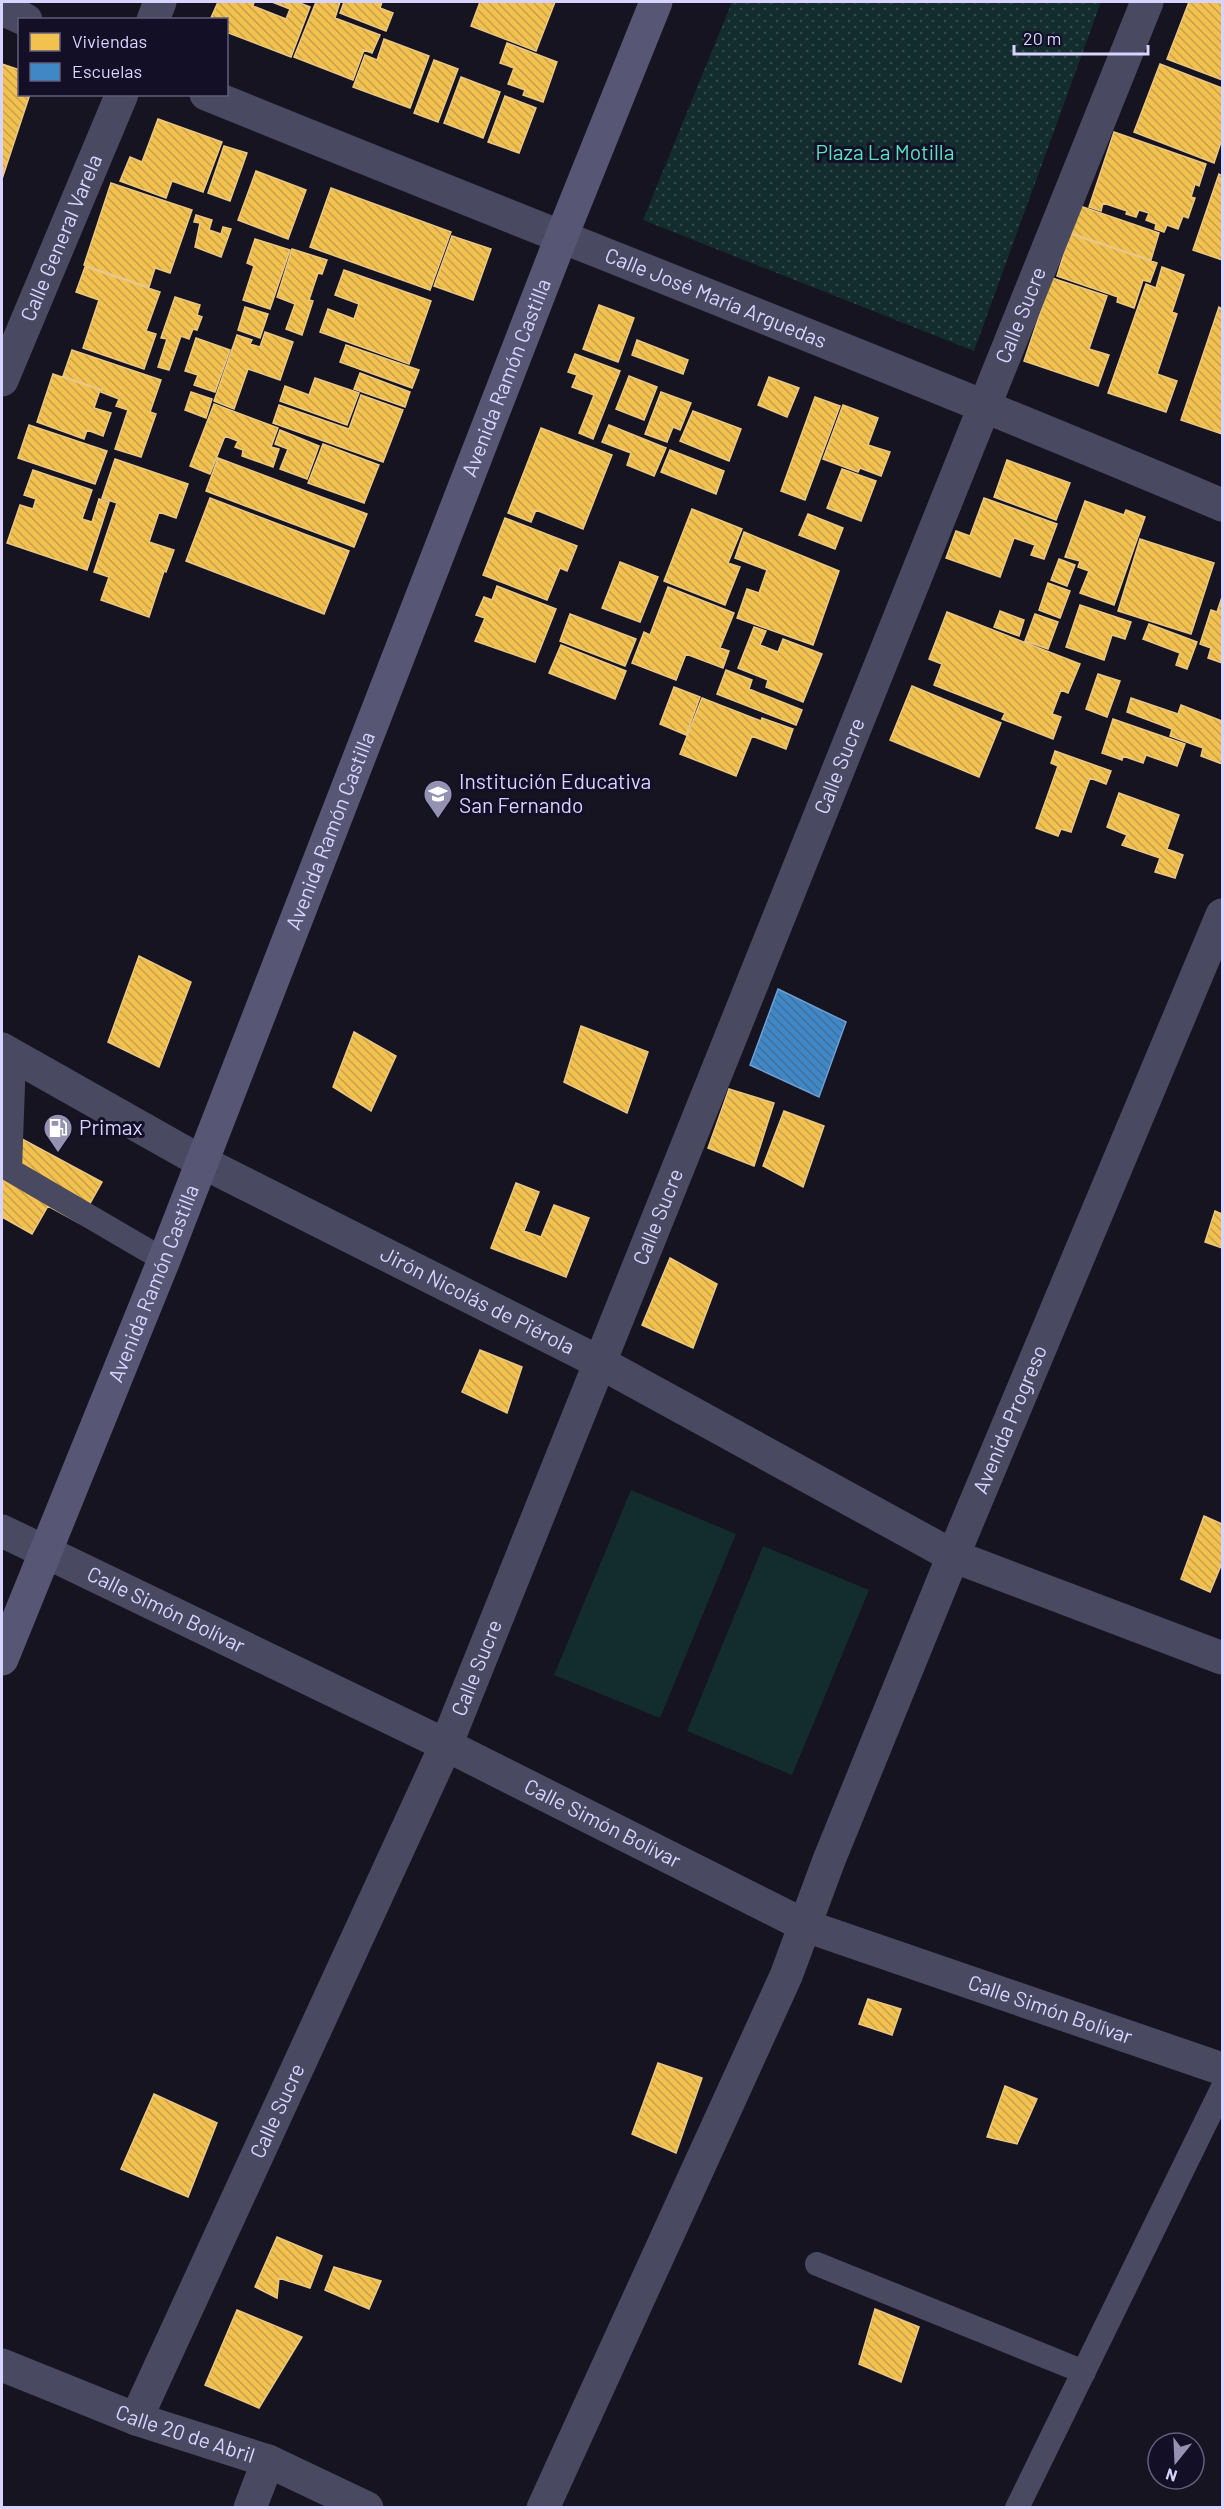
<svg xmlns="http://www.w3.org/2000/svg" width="1224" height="2509" viewBox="0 0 1224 2509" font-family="Barlow,sans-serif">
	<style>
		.grass { fill: #132c2d }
		.park { fill: url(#park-dots) }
		.homes { fill: url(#homes-back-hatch); stroke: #eac783; stroke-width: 1.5 }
		.schools { fill: url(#schools-back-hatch); stroke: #6d9fd6; stroke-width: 1.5 }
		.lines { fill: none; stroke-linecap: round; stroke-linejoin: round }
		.lane { stroke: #4a4962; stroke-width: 24 }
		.street { stroke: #4a4962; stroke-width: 33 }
		.secondary { stroke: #575674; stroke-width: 33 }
		.labels { text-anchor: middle; stroke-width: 6; stroke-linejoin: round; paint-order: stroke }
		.park-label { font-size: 21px; fill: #5fe0c0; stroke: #130f26 }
		.street-label { font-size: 21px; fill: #d9d4ff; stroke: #130f26 }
		.poi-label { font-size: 21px; fill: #d9d4ff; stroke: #130f26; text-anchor: start }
	</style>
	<defs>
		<pattern id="park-dots" width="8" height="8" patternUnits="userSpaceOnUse" patternTransform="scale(1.5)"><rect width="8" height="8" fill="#132c2d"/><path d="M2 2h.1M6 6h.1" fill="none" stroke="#354a4c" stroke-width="1.8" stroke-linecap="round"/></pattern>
		<pattern id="homes-back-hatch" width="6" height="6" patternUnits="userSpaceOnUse" patternTransform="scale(1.5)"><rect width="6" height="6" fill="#f2c14e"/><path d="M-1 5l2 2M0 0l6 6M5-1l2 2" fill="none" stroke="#c6a14e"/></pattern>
		<pattern id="schools-back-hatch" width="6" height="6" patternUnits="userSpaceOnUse" patternTransform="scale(1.5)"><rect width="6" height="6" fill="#3f88c5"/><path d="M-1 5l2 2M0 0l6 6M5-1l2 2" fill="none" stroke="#406f9b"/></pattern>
	</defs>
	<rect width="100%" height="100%" fill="#161421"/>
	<path class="grass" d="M631 1490 736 1534 660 1718 554 1675Z
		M763 1546 869 1590 792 1775 687 1731Z"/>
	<path class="park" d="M732 2H1101L974 351 643 220Z"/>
	<path class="homes" d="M218 2H254L253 6 286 19 290 9 272 2H300V3L310 7 291 57 226 32V20H210Z
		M316 2H340L335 18 380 35 372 53 364 50 353 80 294 57Z
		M344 2H382L380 8 393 13 386 31 340 13Z
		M480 2H555L536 51 471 26Z
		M1189 2H1216L1222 4V80L1167 59Z
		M384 39 429 56 410 108 353 87 365 55 377 60Z
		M507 43 557 62 543 102 523 95 525 90 508 84 514 68 500 63Z
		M434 60 458 69 438 122 414 113Z
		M2 64 20 70V94H30L2 179Z
		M1160 64 1222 88V139L1214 163 1134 132Z
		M461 77 500 92 483 138 444 123Z
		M505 96 536 108 519 153 488 142Z
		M158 119 222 142 203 192 172 181 166 198 120 181 130 157 142 162Z
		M1114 132 1206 164 1199 186 1195 184 1191 197 1195 198 1188 218 1183 216 1178 229 1167 225 1164 232 1155 229 1156 224 1146 220 1149 213 1139 210 1136 217 1126 214 1127 211 1103 203 1101 211 1089 207Z
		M224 146 247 153 230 201 208 193Z
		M256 171 306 190 288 239 238 220Z
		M1219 174 1222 176V260L1193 250Z
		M111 183 192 210 170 273 155 268 149 287 84 265Z
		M331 188 451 232 430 290 310 247Z
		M1080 206 1159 233 1151 260 1071 233Z
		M196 215 212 220 209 230 221 234 223 227 231 229 221 257 195 247 200 223 194 222Z
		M1070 234 1157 263 1150 282 1143 280 1134 308 1117 302 1118 297 1057 276Z
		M452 236 491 249 473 300 434 286Z
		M255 239 290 250 270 309 243 300 254 266 247 263Z
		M292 249 327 260 322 274 318 273 309 300 313 301 302 335 286 329 295 304 277 297Z
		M85 267 160 292 146 331 156 334 144 369 83 348 99 300 76 292Z
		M1162 267 1184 275 1172 312 1177 314 1157 374 1177 381 1166 412 1108 393 1146 284 1156 288Z
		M344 270 431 301 409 364 320 332 328 309 354 319 359 304 335 295Z
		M1052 278 1107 296 1089 349 1109 355 1098 386 1024 361Z
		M175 297 200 305 197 315 202 317 197 330 193 329 189 339 181 336 169 370 158 367 167 339 161 338Z
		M599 305 634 318 618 362 583 349Z
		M245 307 268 314 260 338 238 330Z
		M1219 307 1222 309V434L1181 420Z
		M265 332 293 342 280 380 248 369 234 409 214 401 237 335 252 340 250 344 260 347Z
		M196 338 230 350 215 392 194 385 198 375 185 371Z
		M637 340 688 360 683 374 632 355Z
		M346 345 419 370 412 388 340 362Z
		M72 350 161 380 150 412 156 414 141 457 115 449 128 410 116 406 119 399 101 392 102 390 63 376Z
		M575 354 620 371 593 439 579 433 594 395 572 387 577 375 568 372Z
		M360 373 410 392 405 407 354 389Z
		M53 374 100 390 94 408 111 413 103 436 87 430 84 439 37 422Z
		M629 376 657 387 644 420 616 409Z
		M769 377 799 388 787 417 758 405Z
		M315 378 359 393 347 425 280 401 285 386 309 395Z
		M191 392 212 399 206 418 185 410Z
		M661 392 691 403 680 430 673 427 667 442 645 434Z
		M361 395 403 410 383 462 273 423 279 405 349 429Z
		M815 397 840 406 805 500 781 491Z
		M214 404 278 428 271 447 279 449 273 467 242 456 243 450 235 447 238 441 225 436 210 474 190 466Z
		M843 405 878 418 868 445 890 452 881 476 860 468 858 472 823 459Z
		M693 411 741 429 729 461 680 441Z
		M29 425 107 451 95 484 18 458Z
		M609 425 666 448 654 476 627 465 631 453 602 442Z
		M541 428 612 455 583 529 536 510 531 522 508 513Z
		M280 430 319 446 307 479 280 469 288 449 275 444Z
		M323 444 379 465 364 503 308 483Z
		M670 450 724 471 716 494 661 472Z
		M218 458 367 514 354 547 206 491Z
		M115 459 188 484 176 518 159 512 149 542 174 550 166 572 164 571 149 617 101 600 109 577 94 572 117 503 102 498Z
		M1007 460 1070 483 1056 520 994 497Z
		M842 469 876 481 861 521 827 508Z
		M33 470 92 490 82 519 92 522 99 499 109 502 87 570 7 543 20 505 33 509 36 499 24 495Z
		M210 498 349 551 324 614 186 561Z
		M984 498 1057 524 1044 559 1031 555 1035 545 1014 538 1000 577 946 558 956 531 970 536Z
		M1085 501 1124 515 1126 510 1145 517 1114 605 1080 593 1089 571 1078 567 1080 561 1065 557Z
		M692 509 742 529 728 563 740 567 725 605 664 581Z
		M808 514 843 528 835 549 799 535Z
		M505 518 577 546 567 571 560 568 547 600 483 575Z
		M744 532 839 571 813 645 737 618 747 589 759 593 767 570 735 558Z
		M1140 539 1214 563 1191 634 1118 611Z
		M1059 559 1075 565 1067 586 1051 580Z
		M620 562 658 577 640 622 602 608Z
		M1048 583 1070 591 1060 618 1039 610Z
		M497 586 556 609 535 662 475 641 485 618 476 615 484 597 492 600Z
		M668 587 734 613 720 648 729 651 723 668 686 654 676 680 632 663 644 632 650 635Z
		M1222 597V663L1208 658 1211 648 1200 644 1211 610 1217 612Z
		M1080 605 1131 622 1125 639 1112 635 1104 660 1066 647Z
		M1000 611 1024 620 1019 636 994 627Z
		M947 612 1080 664 1068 693 1061 690 1052 714 1061 717 1053 739 1002 719 1005 713 934 685 942 664 929 659Z
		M570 614 636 639 625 666 560 641Z
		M1035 614 1058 622 1048 649 1025 641Z
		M1149 624 1197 642 1187 669 1176 665 1180 653 1143 639Z
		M754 627 766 631 760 645 778 652 783 639 822 654 803 702 766 687 768 680 738 668Z
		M561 645 626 671 615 699 549 673Z
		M726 670 752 680 749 689 802 710 796 725 717 694Z
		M1098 674 1120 681 1107 717 1086 709Z
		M912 686 1001 723 979 777 890 740Z
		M674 687 700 697 686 735 660 724Z
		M702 698 761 721 762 718 793 729 786 749 752 736 736 776 680 754Z
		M1131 698 1178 714 1181 705 1222 721V764L1201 756 1203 748 1170 736 1172 729 1127 712Z
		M1113 719 1185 744 1177 766 1146 755 1143 763 1123 756 1122 760 1102 753Z
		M1055 751 1111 771 1106 784 1090 778 1071 832 1061 829 1058 836 1036 828 1058 766 1051 763Z
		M1119 793 1179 815 1167 849 1183 855 1175 878 1155 872 1160 858 1122 845 1127 835 1107 827Z
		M139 956 191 982 159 1067 108 1042Z
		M581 1026 648 1052 627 1113 564 1082Z
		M354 1032 396 1056 371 1111 333 1087Z
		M729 1089 774 1103 754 1166 708 1148Z
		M784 1111 824 1126 803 1187 763 1166Z
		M9 1132 102 1182 79 1223 48 1206 32 1234 2 1217V1188L4 1183 2 1182V1145Z
		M516 1183 539 1192 524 1231 541 1237 554 1205 589 1218 566 1277 491 1248Z
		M1215 1211 1222 1214V1248L1205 1242Z
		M670 1258 717 1284 693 1348 642 1325Z
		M480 1350 522 1367 507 1413 462 1392Z
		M1204 1516 1222 1524V1563L1210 1592 1181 1579Z
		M868 1999 901 2009 892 2035 859 2024Z
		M658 2063 702 2078 676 2153 632 2134Z
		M1005 2086 1037 2099 1017 2144 987 2137Z
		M154 2094 217 2123 188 2197 121 2169Z
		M277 2237 322 2256 310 2288 279 2278 277 2298 255 2287Z
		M334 2267 381 2281 369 2309 325 2290Z
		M875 2309 919 2327 901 2382 859 2364Z
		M237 2310 302 2337 259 2408 205 2385Z"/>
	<path class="schools" d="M778 989 846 1022 819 1097 750 1065Z"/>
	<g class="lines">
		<path class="lane" d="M14 1056 10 1170 164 1260
			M817 2264 1084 2372
			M1017 2508 1222 2089"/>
		<g class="street">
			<path d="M2 9 26 20"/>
			<path d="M153 20 160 2"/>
			<path id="s1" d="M206 94C545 232 886 363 1222 505"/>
			<path id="s2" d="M2 380 122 94"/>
			<path id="s3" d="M2 1049 202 1162 599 1362 953 1556 1222 1658"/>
			<path id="s4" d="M2 1531 446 1745 806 1926 1222 2069"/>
			<path id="s5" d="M2 2365 136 2419 268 2461 367 2508"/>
			<path id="s6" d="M136 2419 446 1745 1147 2"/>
			<path d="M250 2508 268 2461"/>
			<path id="s7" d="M543 2508 786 1976 829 1860 953 1556 1222 915"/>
		</g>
		<path class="secondary" id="s8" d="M2 1659 164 1260 561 238 656 2"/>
	</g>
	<defs>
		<g id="school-pin" transform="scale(1.5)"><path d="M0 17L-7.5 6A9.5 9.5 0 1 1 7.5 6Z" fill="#9591b1" stroke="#130f26"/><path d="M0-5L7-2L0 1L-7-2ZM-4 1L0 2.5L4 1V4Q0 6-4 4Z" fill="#fff"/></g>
		<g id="fuel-pin" transform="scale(1.5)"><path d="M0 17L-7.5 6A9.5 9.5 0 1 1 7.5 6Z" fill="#9591b1" stroke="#130f26"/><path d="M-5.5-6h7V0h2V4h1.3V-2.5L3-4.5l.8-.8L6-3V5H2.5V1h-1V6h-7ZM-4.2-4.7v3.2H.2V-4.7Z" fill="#fff"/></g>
	</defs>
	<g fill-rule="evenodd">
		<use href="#school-pin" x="438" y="794"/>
		<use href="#fuel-pin" x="58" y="1128"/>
	</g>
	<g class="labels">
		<g class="park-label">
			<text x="885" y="160">Plaza La Motilla</text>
		</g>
		<g class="street-label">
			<text dy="7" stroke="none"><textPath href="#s2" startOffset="154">Calle General Varela</textPath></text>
			<text dy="7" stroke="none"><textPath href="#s1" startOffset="549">Calle José María Arguedas</textPath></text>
			<text dy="7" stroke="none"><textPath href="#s6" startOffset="2283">Calle Sucre</textPath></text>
			<text dy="7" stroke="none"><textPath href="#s8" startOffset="1377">Avenida Ramón Castilla</textPath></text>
			<text dy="7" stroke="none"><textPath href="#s6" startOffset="1797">Calle Sucre</textPath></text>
			<text dy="7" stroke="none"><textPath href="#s8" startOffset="891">Avenida Ramón Castilla</textPath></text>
			<text dy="7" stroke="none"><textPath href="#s6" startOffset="1311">Calle Sucre</textPath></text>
			<text dy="7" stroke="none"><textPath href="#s8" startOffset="405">Avenida Ramón Castilla</textPath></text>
			<text dy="7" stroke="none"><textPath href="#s3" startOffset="538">Jirón Nicolás de Piérola</textPath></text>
			<text dy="7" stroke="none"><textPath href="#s7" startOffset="1185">Avenida Progreso</textPath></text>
			<text dy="7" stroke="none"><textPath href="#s4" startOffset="182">Calle Simón Bolívar</textPath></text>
			<text dy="7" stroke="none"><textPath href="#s6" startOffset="825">Calle Sucre</textPath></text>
			<text dy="7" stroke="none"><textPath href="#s4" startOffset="668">Calle Simón Bolívar</textPath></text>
			<text dy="7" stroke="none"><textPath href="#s4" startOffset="1154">Calle Simón Bolívar</textPath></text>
			<text dy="7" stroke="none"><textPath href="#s6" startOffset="339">Calle Sucre</textPath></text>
			<text dy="7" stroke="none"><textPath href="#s5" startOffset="196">Calle 20 de Abril</textPath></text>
		</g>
		<g class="poi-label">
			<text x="459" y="789">Institución Educativa<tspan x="459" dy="24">San Fernando</tspan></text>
			<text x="79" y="1135">Primax</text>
		</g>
	</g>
	<rect width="1224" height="2509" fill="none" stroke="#d9d4ff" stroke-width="6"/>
	<rect x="18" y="18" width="210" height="78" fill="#130f26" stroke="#625e7d" stroke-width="1.5"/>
	<rect x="30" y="33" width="30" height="18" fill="#f2c14e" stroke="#625e7d" stroke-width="1.5"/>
	<text x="72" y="48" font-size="18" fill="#d9d4ff">Viviendas</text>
	<rect x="30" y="63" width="30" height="18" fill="#3f88c5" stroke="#625e7d" stroke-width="1.5"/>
	<text x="72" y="78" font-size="18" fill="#d9d4ff">Escuelas</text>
	<g transform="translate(1176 2461) rotate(198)"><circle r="28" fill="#130f26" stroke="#625e7d" stroke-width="1.5"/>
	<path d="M0-4.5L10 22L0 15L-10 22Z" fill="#9591b1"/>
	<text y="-9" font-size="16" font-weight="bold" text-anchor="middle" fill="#d9d4ff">N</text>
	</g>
	<path d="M1014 45v9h134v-9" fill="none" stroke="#d9d4ff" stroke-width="3"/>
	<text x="1023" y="45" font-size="18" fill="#d9d4ff" stroke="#130f26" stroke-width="4.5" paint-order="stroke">20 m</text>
</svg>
